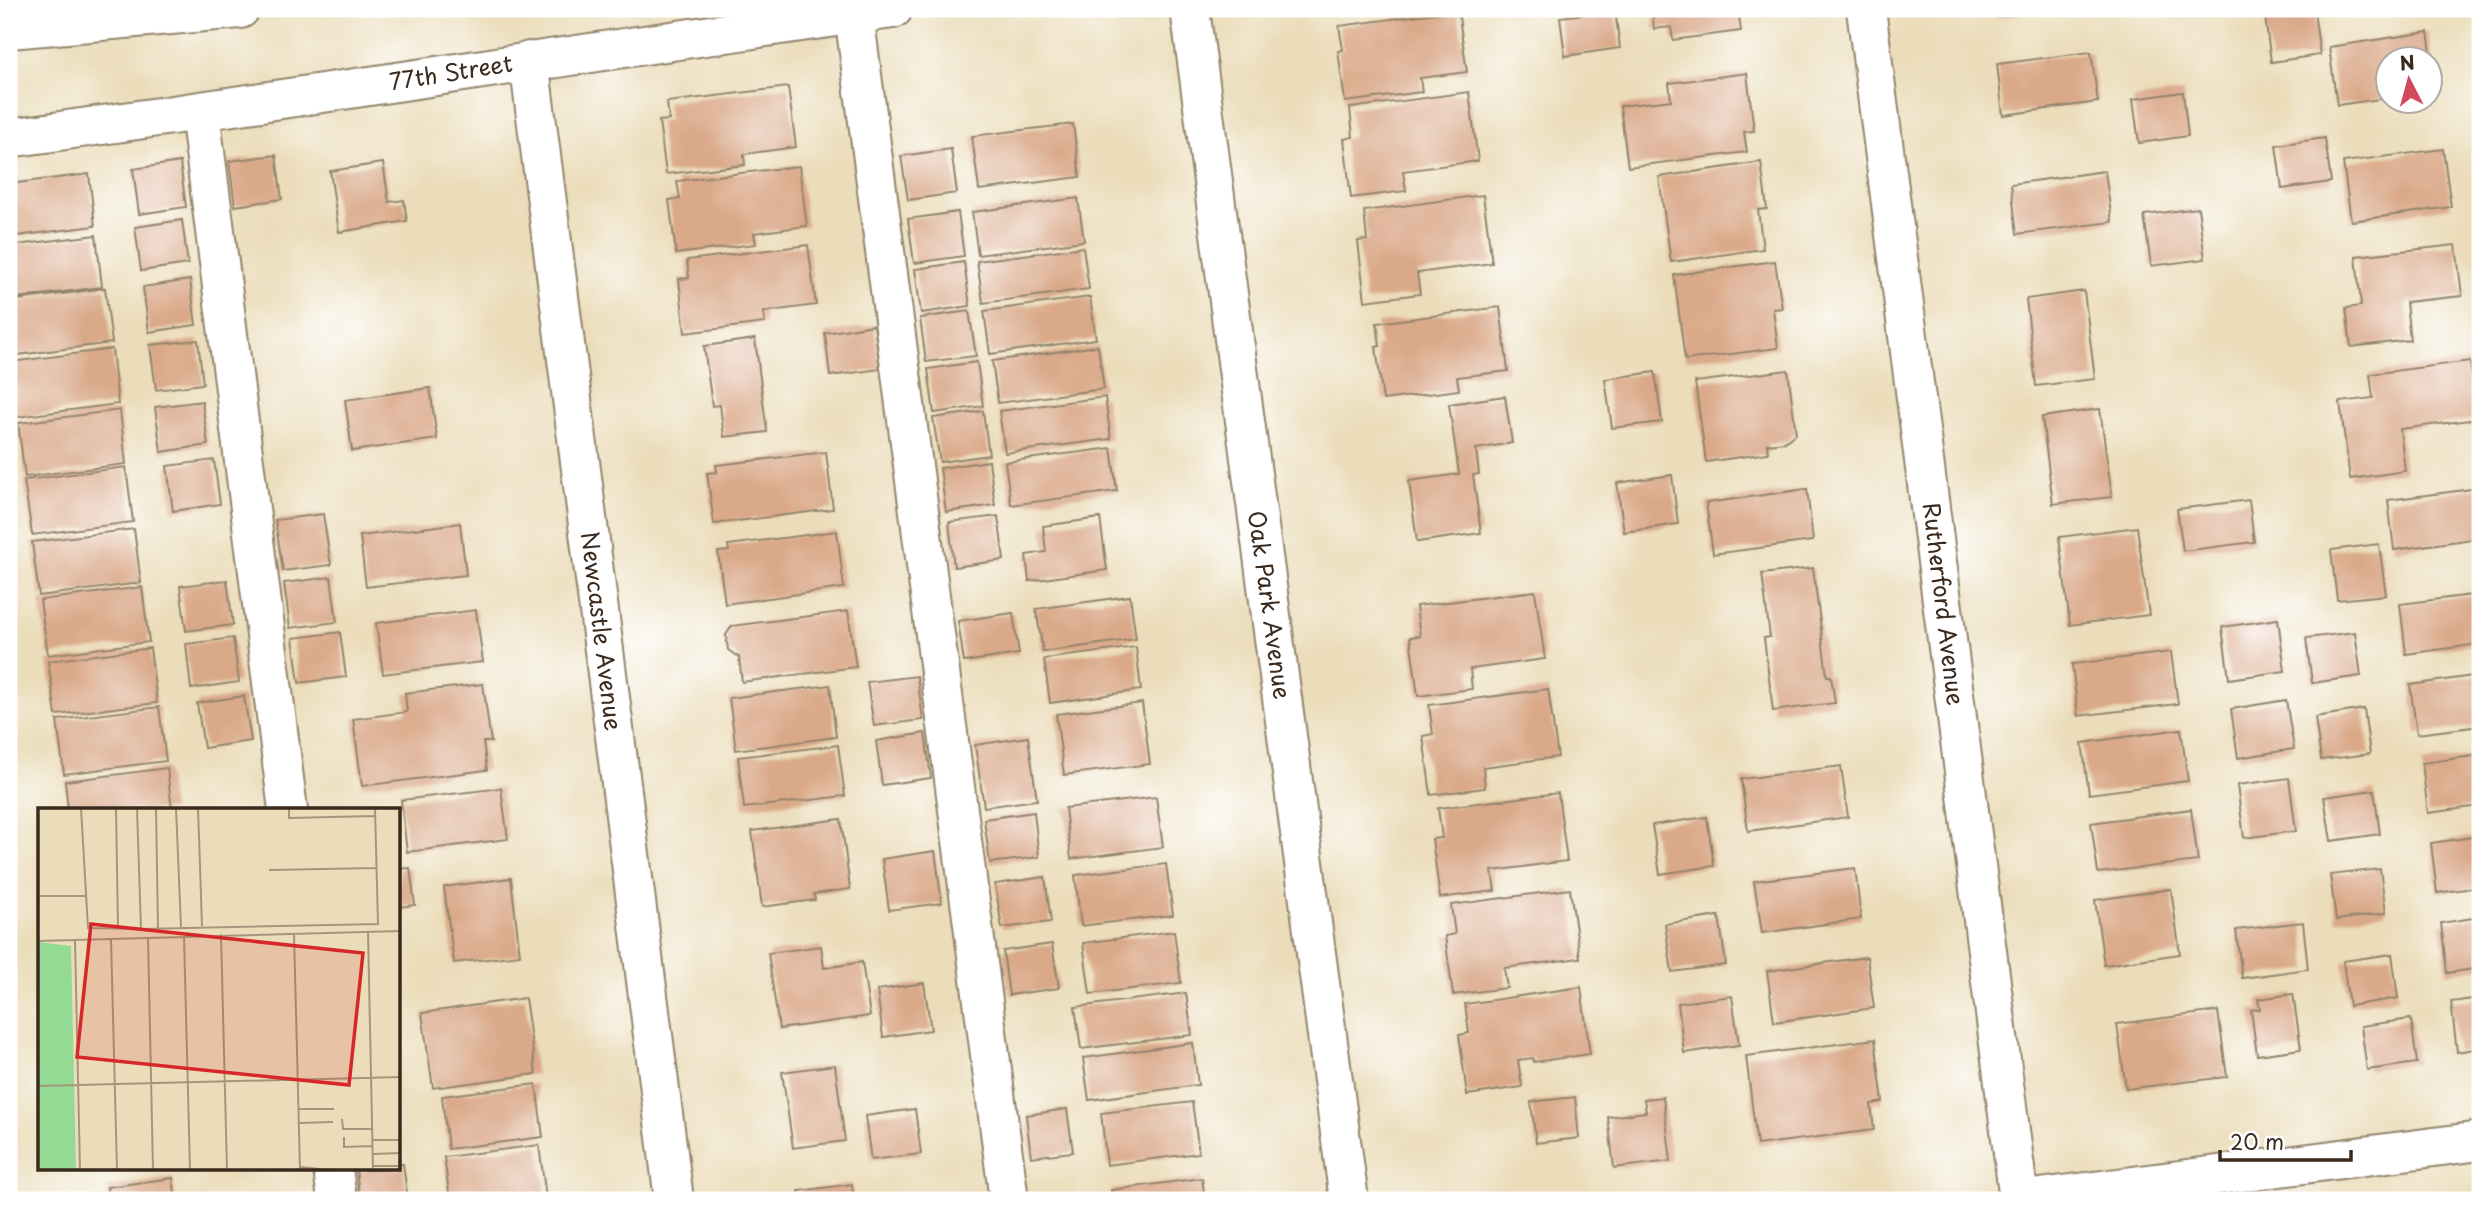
<svg xmlns="http://www.w3.org/2000/svg" width="2489" height="1209" viewBox="0 0 2489 1209" font-family="'Playpen Sans',sans-serif">
	<style>
		.building { fill: #daa989 }
		.lines { fill: none; stroke-linecap: round; stroke-linejoin: round }
		.minor-casing { stroke: #93846c; stroke-width: 42 }
		.minor { stroke: #fff; stroke-width: 38 }
		.labels { text-anchor: middle; stroke-width: 6; stroke-linejoin: round; paint-order: stroke }
		.street-label { font-size: 23px; fill: #3b2a1e; stroke: #fff }
		.inset-road { fill: none; stroke: #a5957c; stroke-width: 2 }
		.view { fill: #d62828; fill-opacity: 0.15; stroke: #d62828; stroke-width: 3.5 }
		.inset-edge { fill: none; stroke: #3b2a1e; stroke-width: 3.5 }
	</style>
	<rect width="100%" height="100%" fill="#fff"/>
	<filter id="ink" filterUnits="userSpaceOnUse"><feTurbulence type="fractalNoise" baseFrequency=".0143" numOctaves="2"/><feDisplacementMap in="SourceGraphic" scale="14" xChannelSelector="R" yChannelSelector="G"/><feConvolveMatrix kernelMatrix="1 2 1 2 8 2 1 2 1" color-interpolation-filters="sRGB"/></filter>
	<filter id="wash" filterUnits="userSpaceOnUse"><feTurbulence type="fractalNoise" baseFrequency=".00686" numOctaves="4" result="noise"/><feDisplacementMap in="SourceGraphic" scale="28" xChannelSelector="R" yChannelSelector="G"/><feGaussianBlur stdDeviation="1.57" result="paint"/><feColorMatrix in="noise" values="0 0 0 0 0 0 0 0 0 0 0 0 0 0 0 0 0 1.4 0 .05"/><feComposite in="paint" operator="in"/></filter>
	<g filter="url(#wash)">
		<rect width="100%" height="100%" fill="#ebddba"/>
		<g id="blocks">
			<path class="building" d="M1652 9H1738L1741 31 1673 40 1671 27 1654 29Z
				M1995 9H2044V10L1996 17Z
				M1458 10 1467 72 1420 78 1422 92 1345 102 1338 51 1343 50 1339 26Z
				M1615 10 1620 48 1565 56 1560 17Z
				M2314 11 2320 55 2271 62 2265 17Z
				M2428 32 2437 91 2430 92V60H2388V98L2337 105 2329 47Z
				M2091 52 2098 102 2003 115 1997 64Z
				M1747 73 1754 131 1744 132 1747 152 1628 167 1620 106 1671 100 1669 83Z
				M788 87 796 147 744 154 745 165 666 174 659 121 669 120 667 102Z
				M1469 92 1478 161 1403 171 1406 191 1351 198 1344 139 1353 137 1350 108Z
				M2183 92 2188 136 2139 143 2133 99Z
				M1073 124 1080 177 979 190 972 136Z
				M2325 138 2331 182 2282 189 2276 145Z
				M951 149 957 193 908 200 901 156Z
				M2443 149 2451 207 2351 221 2343 162Z
				M276 155 282 199 235 206 229 161Z
				M180 162 186 207 139 214 133 169Z
				M1761 162 1767 209 1758 210 1763 249 1671 262 1659 177Z
				M383 163 389 202 404 200 407 221 339 232 330 171Z
				M799 166 807 226 754 233 756 244 676 254 669 200 680 199 677 181Z
				M2105 171 2112 222 2017 234 2011 184Z
				M89 174 95 226 9 237V184Z
				M1483 195 1492 263 1417 273 1420 294 1365 301 1358 241 1367 240 1364 211Z
				M1078 198 1084 241 978 255 972 212Z
				M2198 208 2205 259 2151 266 2144 215Z
				M958 212 964 256 914 263 908 219Z
				M182 220 188 264 141 271 135 227Z
				M96 235 102 287 9 299V246Z
				M808 245 816 305 764 312 765 323 685 333 679 279 689 278 687 260Z
				M2456 245 2462 296 2406 302 2410 340 2351 347 2346 308 2361 306 2356 256Z
				M1083 247 1089 289 983 303 977 261Z
				M1775 261 1782 308 1773 309 1778 348 1685 360 1674 275Z
				M964 262 970 306 921 313 915 269Z
				M190 280 196 325 149 332 143 287Z
				M105 288 112 343 10 356 9 301Z
				M2084 291 2095 379 2036 386 2026 299Z
				M1090 297 1096 339 990 354 984 311Z
				M1500 307 1508 371 1457 377 1459 390 1383 400 1376 347 1380 346 1377 323Z
				M969 311 976 356 926 362 920 318Z
				M874 325 880 369 830 376 825 333Z
				M755 339 767 432 724 437 720 405 712 406 704 346Z
				M198 340 203 384 156 390 150 345Z
				M1098 346 1104 389 998 403 992 361Z
				M112 349 118 404 17 417 10 362Z
				M2470 361 2478 419 2400 429 2405 471 2350 479 2340 402 2373 398 2370 374Z
				M977 362 983 406 934 413 928 369Z
				M1788 370 1796 433 1785 442 1767 444 1768 453 1706 462 1695 382Z
				M1655 372 1662 422 1612 428 1605 379Z
				M430 388 437 439 352 451 345 400Z
				M1505 396 1512 443 1476 449 1479 474 1473 475 1481 533 1417 542 1409 481 1459 474 1449 404Z
				M1105 397 1111 439 1005 453 999 411Z
				M202 401 208 445 161 452 155 407Z
				M2100 409 2112 497 2053 504 2042 417Z
				M120 410 126 464 25 477 18 423Z
				M983 411 989 455 940 462 933 418Z
				M1111 448 1117 491 1011 505 1005 462Z
				M826 452 833 509 714 524 707 473 717 472 716 465Z
				M214 460 220 504 173 511 167 466Z
				M989 461 995 505 946 512 940 468Z
				M126 467 133 522 32 535 24 480Z
				M1672 475 1678 524 1624 532 1617 483Z
				M2480 488V538L2394 550 2388 500Z
				M1807 489 1813 541 1713 554 1706 503Z
				M2249 500 2254 542 2183 551 2177 509Z
				M323 514 331 565 283 571 275 520Z
				M998 516 1004 560 954 567 949 522Z
				M1100 518 1107 570 1029 581 1026 555 1046 552 1043 526Z
				M460 523 466 575 366 587 360 536Z
				M2137 527 2149 615 2070 625 2059 537Z
				M134 529 141 583 39 596 32 542Z
				M837 531 844 588 725 604 718 552 729 551 728 545Z
				M2379 544 2386 595 2337 600 2331 550Z
				M1813 568 1827 676H1831L1835 703 1773 711 1764 638 1770 637 1762 574Z
				M331 577 337 622 290 628 284 583Z
				M227 580 233 625 186 631 180 586Z
				M142 587 149 642 48 655 40 600Z
				M1535 591 1545 659 1470 669 1472 689 1418 696 1410 637 1420 636 1416 606Z
				M2480 594V644L2406 654 2400 604Z
				M1130 596 1136 639 1043 652 1036 609Z
				M476 610 483 662 383 674 376 623Z
				M848 611 856 667 742 682 739 657 728 650 726 635 732 626Z
				M1013 613 1019 654 964 662 958 621Z
				M2278 619 2285 671 2229 679 2222 627Z
				M340 632 346 677 299 683 293 638Z
				M2355 632 2361 676 2312 683 2306 638Z
				M233 638 239 682 191 689 186 644Z
				M1136 647 1141 690 1050 703 1044 659Z
				M150 648 157 703 56 715 48 661Z
				M2171 652 2178 704 2078 716 2072 664Z
				M2480 675V726L2417 734 2410 685Z
				M917 676 923 720 874 726 867 682Z
				M483 684 491 742H483L487 770 362 786 353 719 407 712 405 693Z
				M830 685 836 737 736 750 729 698Z
				M1548 689 1558 757 1483 767 1485 788 1431 795 1423 736 1433 734 1429 705Z
				M244 696 251 741 204 748 197 703Z
				M2286 700 2294 749 2238 758 2231 709Z
				M1142 703 1150 764 1064 775 1056 714Z
				M159 707 166 761 64 774 57 720Z
				M2364 709 2370 754 2321 760 2315 717Z
				M2181 729 2188 781 2089 794 2082 743Z
				M925 733 931 778 882 785 876 741Z
				M1028 737 1037 800 984 807 975 745Z
				M838 745 845 796 744 808 738 757Z
				M2480 755V806L2428 813 2422 763Z
				M1841 766 1848 817 1748 831 1741 779Z
				M167 768 172 810H68L65 781Z
				M2289 778 2296 831 2244 838 2237 785Z
				M501 788 508 839 407 852 401 800Z
				M2374 790 2380 834 2331 841 2324 797Z
				M1558 793 1567 861 1492 871 1495 891 1440 898 1432 839 1442 838 1438 808Z
				M1156 797 1163 847 1071 859 1065 808Z
				M2191 809 2198 861 2098 873 2091 823Z
				M1034 812 1039 857 990 863 984 819Z
				M1707 817 1714 866 1660 874 1652 825Z
				M841 819 850 889 814 894 815 900 762 907 752 831Z
				M2480 836V887L2437 893 2431 843Z
				M935 851 942 903 889 910 882 859Z
				M1166 864 1173 915 1081 926 1075 875Z
				M410 868 415 905 399 907V869Z
				M1855 868 1861 919 1762 933 1754 881Z
				M2380 869 2386 913 2336 920 2330 875Z
				M1045 877 1051 922 1002 928 995 884Z
				M511 878 520 955 454 963 444 887Z
				M1570 889 1580 958 1504 968 1507 988 1453 995 1445 936 1455 934 1451 905Z
				M2171 889 2180 954 2104 965 2095 900Z
				M1719 916 1726 965 1672 972 1665 924Z
				M2480 917V968L2447 973 2441 923Z
				M2303 922 2308 969 2242 978 2236 930Z
				M1174 931 1181 983 1090 994 1083 943Z
				M1052 944 1059 988 1009 995 1003 951Z
				M821 946 824 968 862 962 870 1016 779 1029 768 953Z
				M2392 954 2398 998 2349 1006 2343 961Z
				M1867 957 1874 1008 1774 1022 1767 971Z
				M924 983 931 1030 883 1037 877 990Z
				M1581 987 1590 1054 1534 1062 1533 1058 1518 1060 1522 1087 1467 1095 1459 1035 1469 1033 1465 1004Z
				M1186 993 1192 1035 1081 1049 1075 1007Z
				M2293 994 2301 1049 2257 1055 2251 1010 2260 1009 2258 999Z
				M1732 996 1739 1045 1684 1053 1678 1003Z
				M525 998 536 1074 433 1088 422 1013Z
				M2480 998V1048L2457 1052 2451 1002Z
				M2218 1011 2227 1077 2126 1089 2117 1024Z
				M2411 1019 2417 1063 2367 1070 2361 1026Z
				M1875 1039 1883 1102 1871 1104 1874 1130 1757 1145 1746 1056Z
				M1193 1043 1198 1085 1089 1100 1083 1058Z
				M835 1065 845 1141 793 1148 782 1072Z
				M536 1084 543 1137 448 1149 442 1096Z
				M1575 1097 1579 1138 1536 1143 1531 1102Z
				M1663 1097 1671 1161 1614 1168 1608 1117 1646 1112 1644 1099Z
				M1192 1102 1199 1153 1107 1165 1101 1113Z
				M915 1109 921 1154 871 1160 865 1116Z
				M1067 1109 1073 1152 1031 1157 1026 1115Z
				M539 1145 546 1198 529 1200H450L444 1157Z
				M399 1164H403L408 1200H360L356 1170 399 1169Z
				M173 1178 176 1200H108L107 1187Z
				M1202 1178 1205 1200H1112L1111 1190Z
				M852 1184 854 1200H801L799 1191Z"/>
		</g>
	</g>
	<g filter="url(#ink)">
		<use href="#blocks" fill-opacity="0" stroke="#93846c" stroke-width="2"/>
		<g class="lines">
			<g class="minor-casing">
				<path id="minor" d="M1190 9 1349 1200
					M1866 9 2019 1200
					M854 14 1009 1200
					M9 29 240 9
					M529 61 674 1200
					M200 112 288 810
					M9 138C304 98 598 50 893 9
					M333 1169 337 1200
					M2026 1200 2480 1141"/>
			</g>
			<use href="#minor" class="minor"/>
		</g>
	</g>
	<g class="labels">
		<g class="street-label">
			<text transform="translate(451 73) rotate(-9)" y="8">77th Street</text>
			<text transform="translate(1943 604) rotate(83)" y="8">Rutherford Avenue</text>
			<text transform="translate(1269 605) rotate(82)" y="8">Oak Park Avenue</text>
			<text transform="translate(601 631) rotate(83)" y="8">Newcastle Avenue</text>
		</g>
	</g>
	<g transform="translate(38 808)">
		<rect width="362" height="362" fill="#ebddba"/>
		<path d="M0 134 33 138 38 362H0Z" fill="#93da94"/>
		<path class="inset-road" d="M43 0 50 120 103 121 340 116 337 0M78 0 80 120M99 0 103 121M118 0 120 120M138 0 143 119M160 0 164 118M251 0V10L337 8M231 62 338 60M0 88H49M330 124 335 362M256 125 262 362M183 126 189 362M146 128 152 362M110 129 115 362M73 131 79 362M37 132 42 362M0 133 363 123M0 278 363 269M261 301H296M304 311 305 321H334M261 315 295 314M306 329V339L335 338M334 332H363M335 346 363 345M335 358H363M262 359 292 362"/>
		<path class="view" d="M53 116 325 145 311 277 39 249Z"/>
		<rect width="362" height="362" class="inset-edge"/>
	</g>
	<rect width="2489" height="1209" fill="none" stroke="#fff" stroke-width="35"/>
	<g transform="translate(2409 80) rotate(354)"><circle r="33" fill="#ffffff" stroke="#b1aaa5" stroke-width="2"/>
	<path d="M0-5L12 26L0 18L-12 26Z" fill="#d1495b"/>
	<text y="-10" font-size="19" font-weight="bold" text-anchor="middle" fill="#3b2a1e">N</text>
	</g>
	<path d="M2220 1150v10h131v-10" fill="none" stroke="#3b2a1e" stroke-width="3.5"/>
	<text x="2230" y="1150" font-size="21" fill="#3b2a1e" stroke="#ffffff" stroke-width="5" paint-order="stroke">20 m</text>
</svg>
